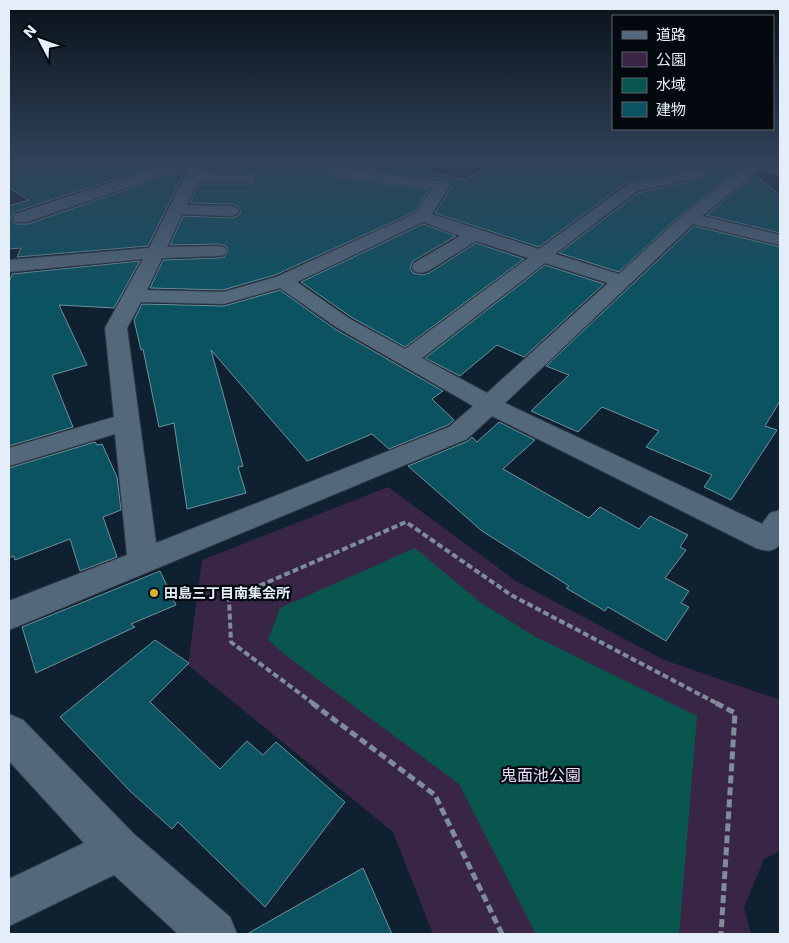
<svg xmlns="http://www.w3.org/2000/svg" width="789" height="943" viewBox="0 0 789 943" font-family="'DejaVu Sans','Noto Sans JP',sans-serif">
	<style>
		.green { fill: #392647 }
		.water { fill: #09564f }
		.building { fill: #0c5362; stroke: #70919a }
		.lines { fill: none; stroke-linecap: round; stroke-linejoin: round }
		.minor-casing { stroke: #323b49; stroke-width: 2 }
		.path-far1 { stroke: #7f8d9a; stroke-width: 4; stroke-dasharray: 6 3; stroke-linecap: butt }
		.path { stroke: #7f8d9a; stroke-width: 5; stroke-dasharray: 8 4; stroke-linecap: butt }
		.minor { fill: #54687b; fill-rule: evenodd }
		.poi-dot { fill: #d7b434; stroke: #040910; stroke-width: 2 }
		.labels { text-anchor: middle; stroke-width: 4.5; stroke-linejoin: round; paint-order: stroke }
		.poi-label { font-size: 14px; font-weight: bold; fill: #e3eef9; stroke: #040910; text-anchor: start }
		.near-park-label { font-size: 16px; fill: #ebdafa; stroke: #040910 }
	</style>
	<rect width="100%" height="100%" fill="#0f2030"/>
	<path class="green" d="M388 487 516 581 664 660 780 700V851L764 859 744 907 751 934H433L393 832 188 665 202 560Z"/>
	<path class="water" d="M415 548 481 603 534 636 697 716 679 934H536L459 784 288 657 268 640 280 608Z"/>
	<path class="building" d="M9 163H37L64 170 81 163H165L14 212 11 219 15 224H28L186 169 148 246 17 257 21 248 9 249V206L29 200 9 188Z
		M208 163H324L331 177 429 189 415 212 275 275 223 290 150 288 163 260 218 258 224 257 228 252 226 246 218 244 170 245 183 216 231 218 238 216 241 212 239 207 231 204 190 203 198 184H248L253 183 257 179 255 174 248 172 205 171Z
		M342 163H387L467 180 488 163H740L743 166 683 213 619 272 559 253 638 193 702 179 706 175 704 170 697 168 626 183 539 247 435 213 452 186 447 180 343 166Z
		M755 175 780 195V233L706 215Z
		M423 224 456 236 413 261 410 268 413 273 422 275 429 273 476 243 524 259 405 347 351 317 301 282Z
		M694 226 780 247V401L765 426 777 430 731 500 704 487 712 475 646 447 659 431 602 407 578 432 531 411 569 375 546 366Z
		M140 261 114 308 59 305 87 365 52 375 73 427 9 446V283L12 274Z
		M545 265 604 284 524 357 497 345 460 376 425 358Z
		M280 290 335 329 443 391 432 399 454 420 448 425 389 449 372 434 307 461 211 350 243 466 238 467 246 493 187 509 174 423 159 427 143 349 141 350 134 320 142 304 224 306Z
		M499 422 535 440 503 469 589 518 600 507 639 529 650 516 688 535 680 547 686 550 665 578 689 591 681 603 689 607 666 641 608 607 605 611 566 588 569 586 482 531 408 466 468 441 472 437 477 442Z
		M95 442 97 445 102 444 117 477 121 510 103 517 117 557 80 571 70 539 15 560 14 556 9 558V468Z
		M160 571 176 605 131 624 135 627 36 673 22 627Z
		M155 640 189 663 150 702 220 769 247 741 263 755 276 742 345 802 265 907 178 822 172 829 130 791 60 717Z
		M363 868 392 934H247Z"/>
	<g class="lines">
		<g class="minor-casing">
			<path id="minor" d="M171 163H206L202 173 248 174 253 175 255 178 253 181 248 182H197L187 205 231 206 237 208 239 211 237 214 231 216 182 214 167 247 218 246 224 247 227 251 224 255 218 256 162 258 147 290 223 292 276 277 416 213 432 188 336 176 331 175 326 163H340L342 168 447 182 450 185 432 214 539 249 627 185 697 170 702 171 704 174 702 177 637 191 555 254 619 274 684 214 749 163H765L780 168V176L758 170 702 216 780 235V245L693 224 505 403 762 524 770 513 780 510V544C774 553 765 551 756 548L492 416 467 439 9 630V601L127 555 115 434 9 466V448L114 417 105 328 143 259 9 272V260L149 248 190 166 27 222H15L13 218 15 214ZM423 222 460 236 414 263 412 267 414 271 421 273 428 271 476 241 528 258 405 349 350 319 297 282ZM545 263 608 283 487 393 422 358ZM280 288 336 327 473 406 449 427 156 543 127 328 141 302 224 304Z
				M9 714 23 720 134 834 230 917 237 934H178L114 875 9 926V879L84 843 9 761Z"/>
		</g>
		<path class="path-far1" d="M314 704 231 642 229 599 406 522 511 595 718 704"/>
		<path class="path" d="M312 703 435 795 502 934
			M716 703 735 713 721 934"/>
		<use href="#minor" class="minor"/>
	</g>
	<linearGradient id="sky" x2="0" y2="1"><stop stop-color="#08121a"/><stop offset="0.55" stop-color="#314259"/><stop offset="1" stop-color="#314259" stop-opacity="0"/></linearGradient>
	<rect width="789" height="295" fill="url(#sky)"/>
	<circle class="poi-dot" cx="154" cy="593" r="5"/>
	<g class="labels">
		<g class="poi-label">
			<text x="164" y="598">田島三丁目南集会所</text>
		</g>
		<g class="near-park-label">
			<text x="541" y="781">鬼面池公園</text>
		</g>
	</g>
	<rect width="789" height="943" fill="none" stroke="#e3eef9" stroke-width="20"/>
	<rect x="612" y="15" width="162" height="115" fill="#040910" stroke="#5d656d"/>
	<rect x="622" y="31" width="25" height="8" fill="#54687b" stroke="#5d656d"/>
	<text x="656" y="40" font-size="15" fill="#e3eef9">道路</text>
	<rect x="622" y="52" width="25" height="15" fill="#392647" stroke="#5d656d"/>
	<text x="656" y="65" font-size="15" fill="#e3eef9">公園</text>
	<rect x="622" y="78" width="25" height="15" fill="#09564f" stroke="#5d656d"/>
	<text x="656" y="90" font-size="15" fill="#e3eef9">水域</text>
	<rect x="622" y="102" width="25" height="15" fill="#0c5362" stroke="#5d656d"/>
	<text x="656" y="115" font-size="15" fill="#e3eef9">建物</text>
	<g transform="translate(40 40) rotate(311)" stroke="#040910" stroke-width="4" paint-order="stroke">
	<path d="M0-4L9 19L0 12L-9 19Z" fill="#e3eef9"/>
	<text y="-8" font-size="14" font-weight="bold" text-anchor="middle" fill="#e3eef9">N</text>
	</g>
</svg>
